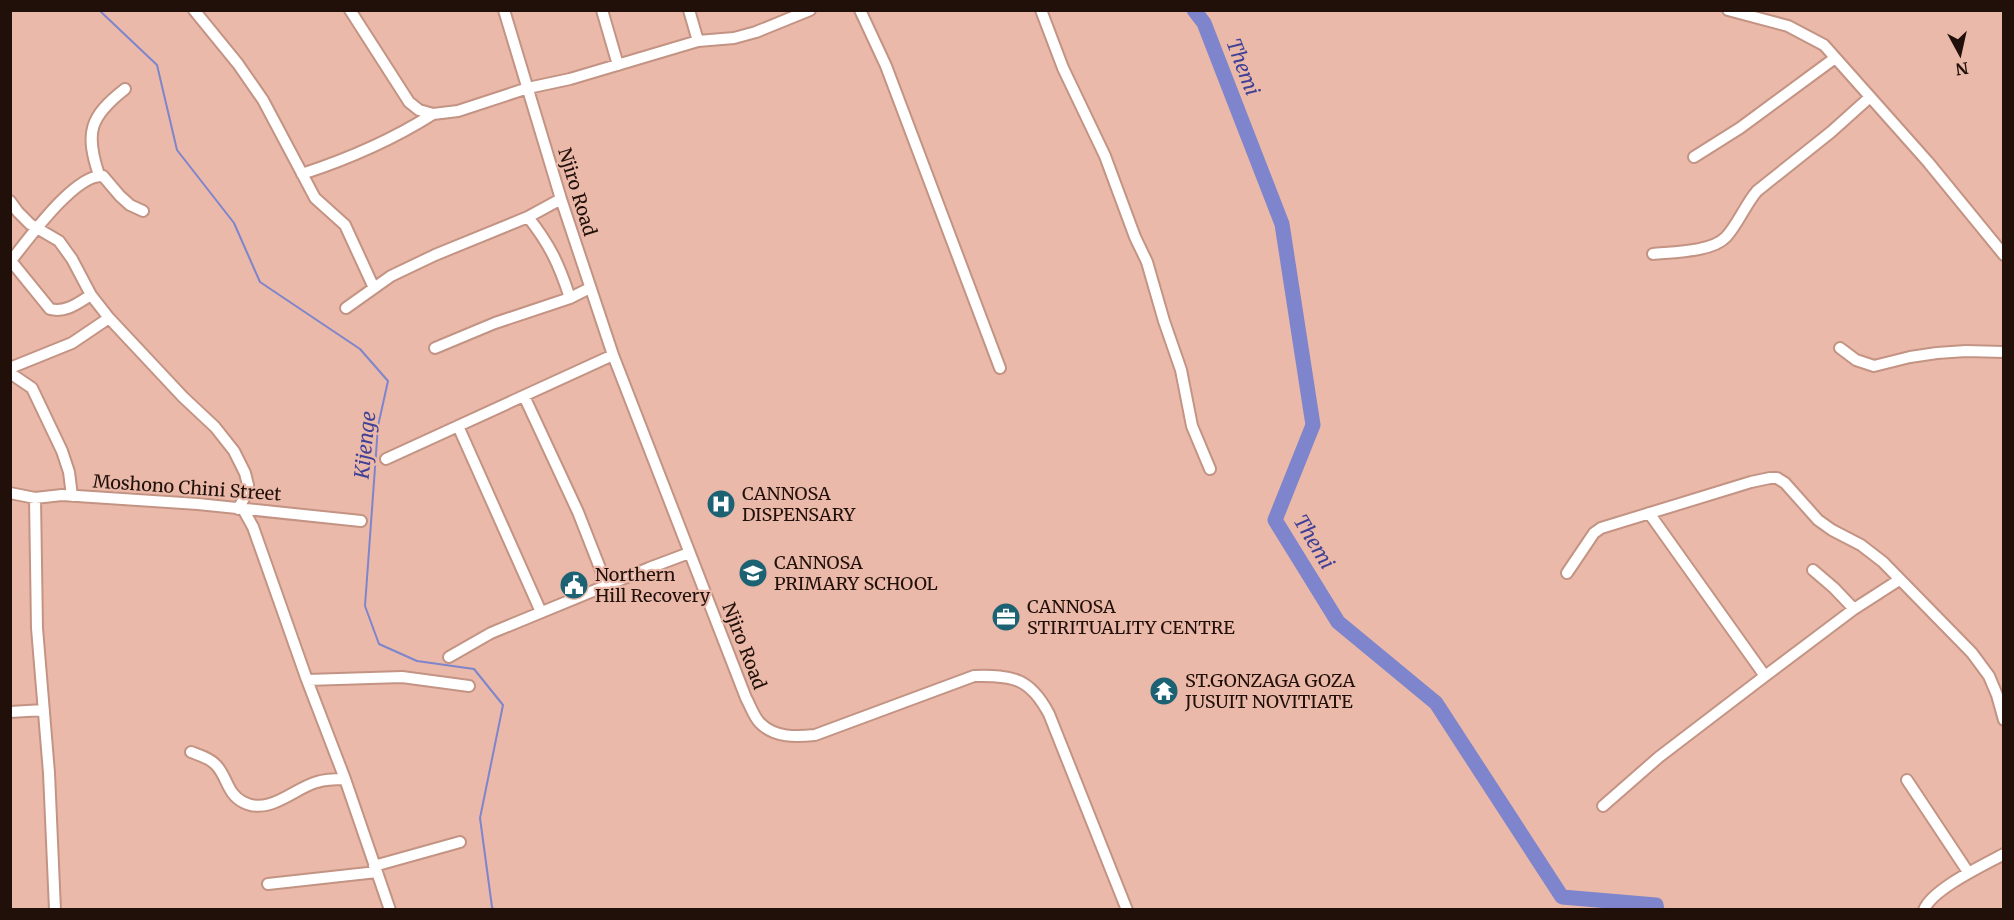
<svg xmlns="http://www.w3.org/2000/svg" width="2014" height="920" viewBox="0 0 2014 920" font-family="Merriweather,serif">
	<style>
		.lines { fill: none; stroke-linecap: round; stroke-linejoin: round }
		.stream { stroke: #7e85cc; stroke-width: 2 }
		.river { stroke: #7e85cc; stroke-width: 15 }
		.minor-casing { stroke: #c39384; stroke-width: 14 }
		.minor { stroke: #fff; stroke-width: 10 }
		.labels { text-anchor: middle; stroke-width: 4.5; stroke-linejoin: round; paint-order: stroke }
		.street-label { font-size: 18px; fill: #21100a; stroke: #eab9a9 }
		.poi-label { font-size: 18px; fill: #21100a; stroke: #eab9a9; text-anchor: start }
		.water-label { font-size: 20px; font-style: italic; fill: #404196; stroke: #eab9a9 }
	</style>
	<rect width="100%" height="100%" fill="#eab9a9"/>
	<g class="lines">
		<path class="stream" d="M99 10 157 65 177 150 234 223 260 282 360 349 388 381 378 426 365 606 379 644 417 661 474 669 503 705 480 818 492 907 494 910"/>
		<path class="river" d="M1194 10 1204 23 1282 224 1313 425 1275 520 1338 622 1436 703 1562 897 1656 905 1657 910"/>
		<g class="minor-casing">
			<path id="minor" d="M194 10 238 64 263 100 315 198 345 225 374 288
				M350 10 409 102 419 110 433 114 458 111 528 88 570 79 698 41 734 38 756 32 810 10
				M504 10 561 199 613 355 746 698C750 705 754 717 760 723 775 738 796 737 815 735L974 676C1013 675 1030 678 1049 714L1127 910
				M602 10 618 65
				M689 10 698 41
				M860 10 886 66 1000 368
				M1041 10 1063 68 1105 156 1135 237 1147 262 1164 321 1181 370 1192 426 1210 469
				M1728 10 1788 26 1824 45 1928 162 2004 255
				M1694 157 1740 128 1835 58
				M302 174C348 159 392 140 433 114
				M99 175C85 133 89 117 125 89
				M10 201 18 212 30 224 59 241 72 259 91 295 109 318 183 397 215 427 234 451 245 473 248 485 247 493 238 509
				M528 217C550 245 559 264 570 298
				M1653 254C1673 252 1712 252 1726 237 1738 224 1745 205 1757 191L1831 132 1870 97
				M11 261 50 309C66 313 78 303 91 295
				M10 262C27 241 75 173 103 176L120 196 130 205 143 211
				M346 308 391 276 435 255 528 217 561 199
				M435 348 495 323 570 298 590 288
				M1840 348 1856 360 1874 366 1910 357 1937 353 1966 351 2004 352
				M10 368 72 343 109 318
				M10 373 32 388 62 451 69 472 72 496
				M524 396 578 512 607 586
				M458 426 541 612
				M386 459 613 355
				M10 493 35 498 62 495 198 504 361 521
				M35 498 37 628 49 773 55 910
				M243 509 253 527 307 680 345 779 390 910
				M1649 513 1765 676
				M1813 570 1834 588 1854 609
				M1567 573 1594 533 1601 528 1751 482 1770 478H1777L1785 483 1818 520 1832 530 1861 545 1883 562 1972 653 1989 676 1997 695 2004 720
				M449 657 491 633 649 568 689 553
				M307 680 402 677 469 686
				M10 712 44 710
				M191 752C199 755 210 758 216 765 227 776 227 794 243 802 269 816 294 788 317 782 326 779 336 779 345 779
				M1907 780 1968 872
				M1603 806 1659 757 1765 676 1854 609 1899 580
				M374 866 460 842
				M268 884 377 872
				M1924 910C1932 889 1984 865 2004 854"/>
		</g>
		<use href="#minor" class="minor"/>
	</g>
	<defs>
		<g id="hospital-disc" transform="scale(1.5)"><circle r="9.5" fill="#1d6273" stroke="#eab9a9"/><path d="M-5-5h3v3.5h4V-5h3V5h-3V1.5h-4V5h-3Z" fill="#fff"/></g>
		<g id="school-disc" transform="scale(1.5)"><circle r="9.5" fill="#1d6273" stroke="#eab9a9"/><path d="M0-5L7-2L0 1L-7-2ZM-4 1L0 2.5L4 1V4Q0 6-4 4Z" fill="#fff"/></g>
		<g id="civic-disc" transform="scale(1.5)"><circle r="9.5" fill="#1d6273" stroke="#eab9a9"/><path d="M-.6-6.5H3V-4.5H.6V-3L4-1V1h2V6H-6V1h2V-1L-.6-3ZM-1.2 2.5V6h2.4V2.5Z" fill="#fff"/></g>
		<g id="office-disc" transform="scale(1.5)"><circle r="9.5" fill="#1d6273" stroke="#eab9a9"/><path d="M-6-3h4V-5.5h4V-3h4V5H-6ZM-1-4.5V-3h2v-1.5ZM-6 0V1H6V0Z" fill="#fff"/></g>
		<g id="temple-disc" transform="scale(1.5)"><circle r="9.5" fill="#1d6273" stroke="#eab9a9"/><path d="M0-6L5-2H3V0L6.5 2.5H4V6H1.5V3h-3V6H-4V2.5H-6.5L-3 0V-2H-5Z" fill="#fff"/></g>
	</defs>
	<g fill-rule="evenodd">
		<use href="#hospital-disc" x="721" y="504"/>
		<use href="#school-disc" x="753" y="573"/>
		<use href="#civic-disc" x="574" y="585"/>
		<use href="#office-disc" x="1006" y="617"/>
		<use href="#temple-disc" x="1164" y="691"/>
	</g>
	<g class="labels">
		<g class="street-label">
			<text transform="translate(577 192) rotate(73)" y="6">Njiro Road</text>
			<text transform="translate(187 488) rotate(4)" y="6">Moshono Chini Street</text>
			<text transform="translate(744 646) rotate(69)" y="6">Njiro Road</text>
		</g>
		<g class="poi-label">
			<text x="742" y="500">CANNOSA<tspan x="742" dy="21">DISPENSARY</tspan></text>
			<text x="774" y="569">CANNOSA<tspan x="774" dy="21">PRIMARY SCHOOL</tspan></text>
			<text x="595" y="581">Northern<tspan x="595" dy="21">Hill Recovery</tspan></text>
			<text x="1027" y="613">CANNOSA<tspan x="1027" dy="21">STIRITUALITY CENTRE</tspan></text>
			<text x="1185" y="687">ST.GONZAGA GOZA<tspan x="1185" dy="21">JUSUIT NOVITIATE</tspan></text>
		</g>
		<g class="water-label">
			<text transform="translate(1243 67) rotate(69)" y="7">Themi</text>
			<text transform="translate(365 445) rotate(-84)" y="7">Kijenge</text>
			<text transform="translate(1314 542) rotate(59)" y="7">Themi</text>
		</g>
	</g>
	<rect width="2014" height="920" fill="none" stroke="#21100a" stroke-width="24"/>
	<g transform="translate(1960 54) rotate(172)" stroke="#eab9a9" stroke-width="4.5" paint-order="stroke">
	<path d="M0-4.5L10 22L0 15L-10 22Z" fill="#21100a"/>
	<text y="-9" font-size="16" font-weight="bold" text-anchor="middle" fill="#21100a">N</text>
	</g>
</svg>
